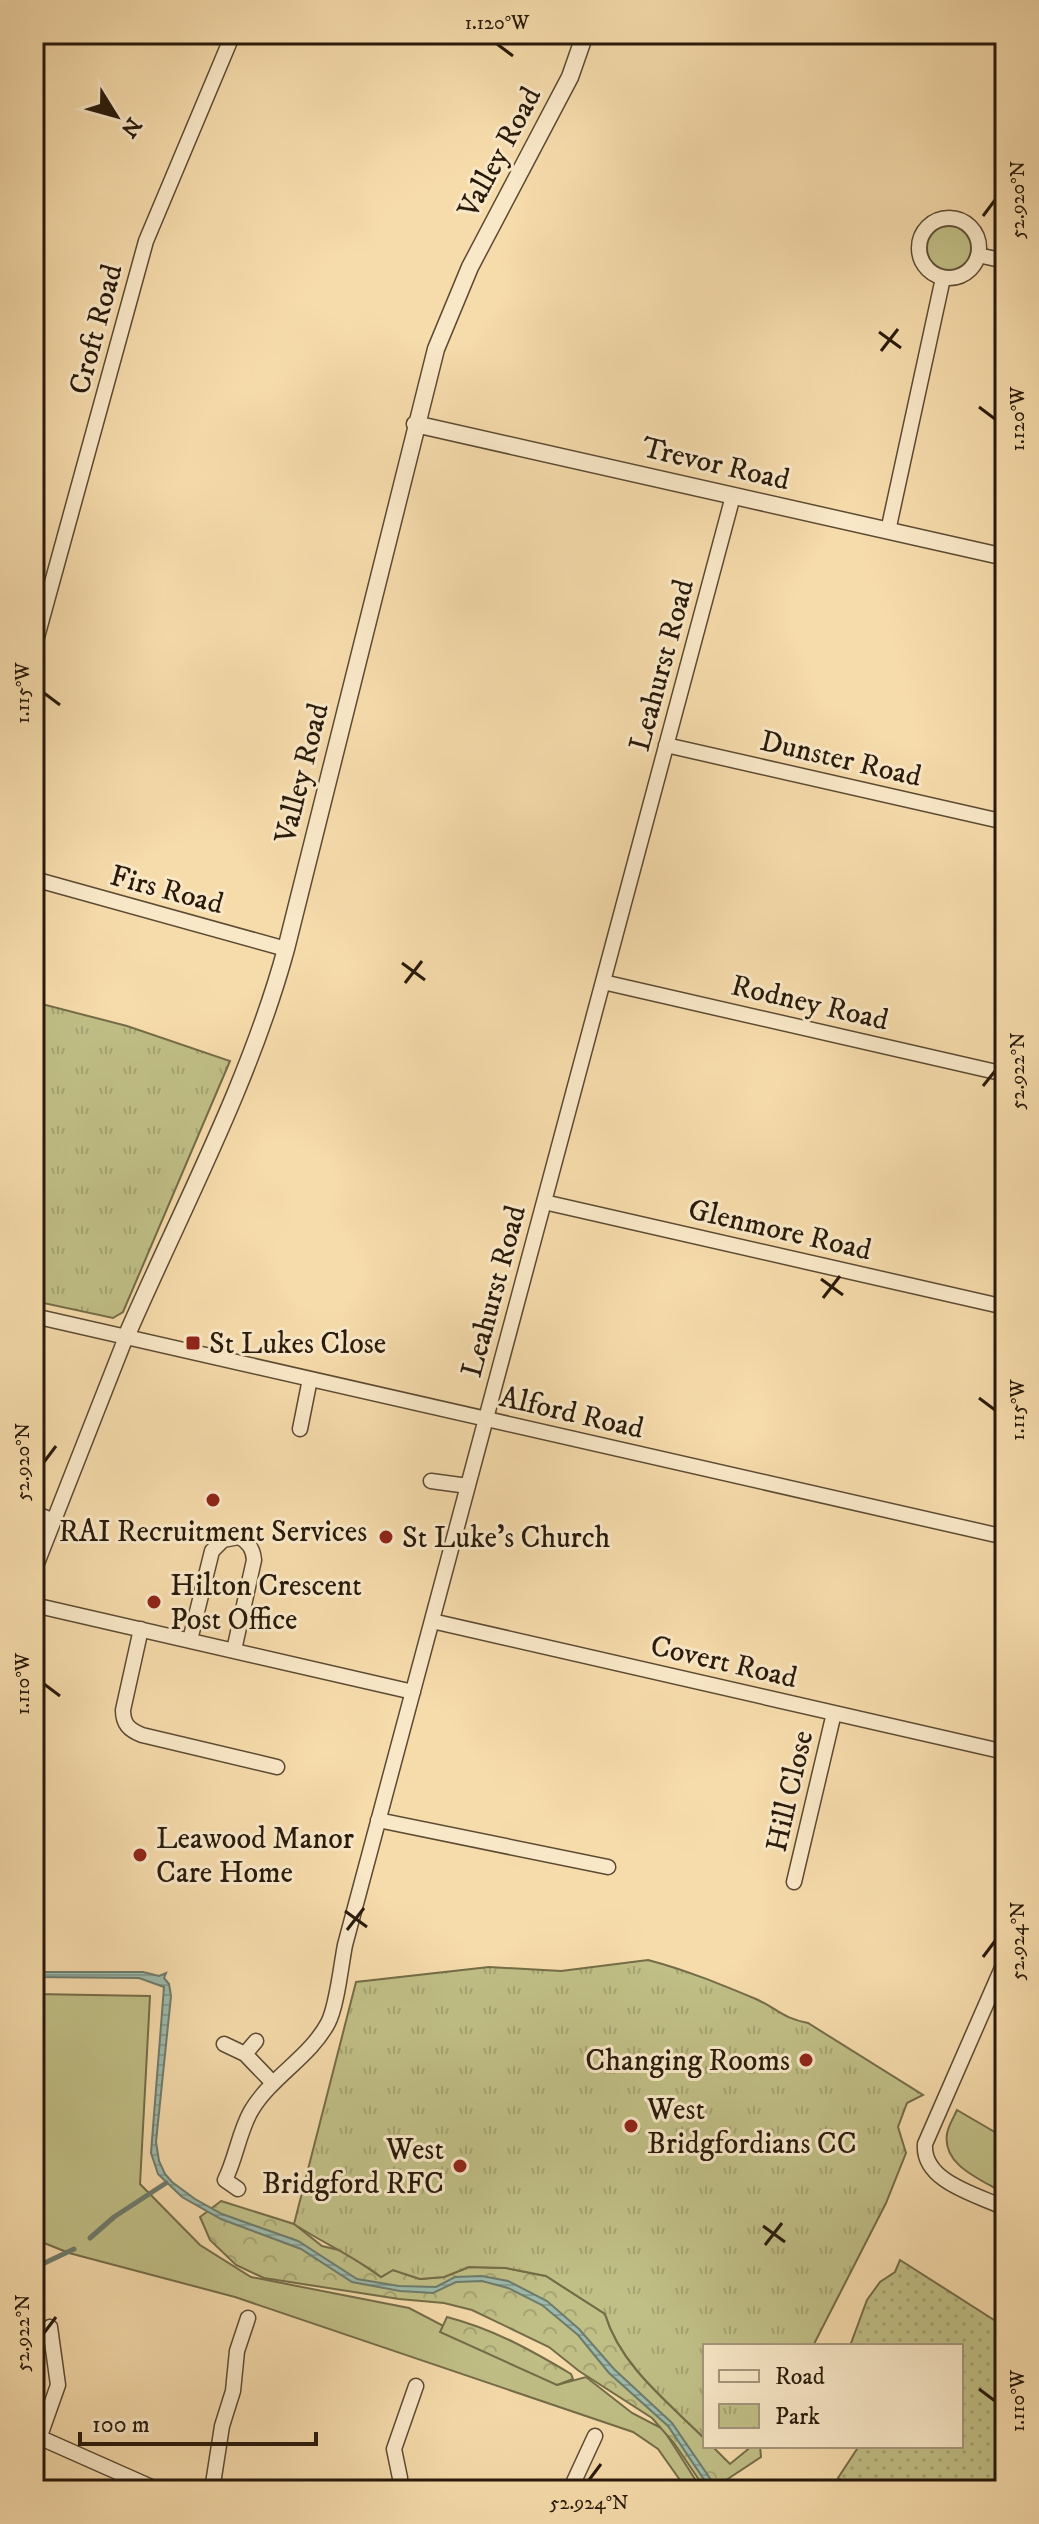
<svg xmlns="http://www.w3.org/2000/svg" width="1039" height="2524" viewBox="0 0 1039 2524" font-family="'IM FELL DW Pica',serif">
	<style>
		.grass { fill: #c0bf86; stroke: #746c48; stroke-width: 2 }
		.forest { fill: url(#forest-crowns); stroke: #746c48; stroke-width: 2 }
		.park { fill: url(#park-tufts); stroke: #746c48; stroke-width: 2 }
		.garden { fill: url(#garden-dots); stroke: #746c48; stroke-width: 2 }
		.water { fill: url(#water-rules); stroke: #6e7b6c; stroke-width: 2 }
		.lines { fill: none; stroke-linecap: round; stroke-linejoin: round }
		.stream { stroke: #6e7b6c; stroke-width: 5 }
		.minor-casing { stroke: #5c4a33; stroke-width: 17 }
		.tertiary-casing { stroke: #5c4a33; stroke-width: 19 }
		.minor { stroke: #f9e8c8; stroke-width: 14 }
		.tertiary { stroke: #f9e8c8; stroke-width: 16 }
		.ticks { fill: none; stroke: #281a0b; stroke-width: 3 }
		.poi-dot { fill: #8f2418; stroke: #f9e8c8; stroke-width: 3 }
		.labels { text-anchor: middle; stroke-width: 6; stroke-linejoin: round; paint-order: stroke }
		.street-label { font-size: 30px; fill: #281a0b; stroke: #f9e8c8 }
		.poi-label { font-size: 30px; fill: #281a0b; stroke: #f9e8c8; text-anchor: start }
		.neatline { fill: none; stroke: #281a0b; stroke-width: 3 }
		.ticks-label { font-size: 20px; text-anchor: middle; fill: #281a0b }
	</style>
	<defs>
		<pattern id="forest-crowns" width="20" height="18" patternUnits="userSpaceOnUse" patternTransform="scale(2)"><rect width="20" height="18" fill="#c0bf86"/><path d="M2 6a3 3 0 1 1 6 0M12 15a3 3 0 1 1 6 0" fill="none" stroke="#a5a472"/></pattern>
		<pattern id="park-tufts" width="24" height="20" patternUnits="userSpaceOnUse" patternTransform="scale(2)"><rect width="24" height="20" fill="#c0bf86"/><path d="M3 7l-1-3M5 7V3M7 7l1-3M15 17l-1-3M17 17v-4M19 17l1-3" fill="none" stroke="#a5a472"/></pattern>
		<pattern id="garden-dots" width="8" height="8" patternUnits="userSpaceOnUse" patternTransform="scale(2)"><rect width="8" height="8" fill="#c0bf86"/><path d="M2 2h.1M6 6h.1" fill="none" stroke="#a5a472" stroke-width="1.8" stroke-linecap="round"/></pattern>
		<pattern id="water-rules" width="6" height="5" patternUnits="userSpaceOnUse" patternTransform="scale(2)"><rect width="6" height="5" fill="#9dbbad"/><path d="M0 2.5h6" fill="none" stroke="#87a094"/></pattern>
	</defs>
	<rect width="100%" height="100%" fill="#f6dbab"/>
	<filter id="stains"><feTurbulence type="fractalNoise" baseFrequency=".0025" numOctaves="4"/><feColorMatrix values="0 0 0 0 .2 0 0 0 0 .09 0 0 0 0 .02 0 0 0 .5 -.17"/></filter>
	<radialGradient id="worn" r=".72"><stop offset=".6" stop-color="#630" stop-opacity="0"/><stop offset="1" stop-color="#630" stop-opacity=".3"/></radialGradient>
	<path class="grass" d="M927 248a22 22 0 1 1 44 0a22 22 0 1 1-44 0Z
		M34 1994 150 1996 140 2184 200 2245 251 2277 409 2308 557 2385 586 2377 632 2413 663 2429 702 2490H687L658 2449 633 2432 235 2297 69 2253 34 2239Z
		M957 2110 1005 2138V2194C983 2180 942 2166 947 2134 948 2126 954 2117 957 2110Z"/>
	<path class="forest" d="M221 2201 294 2224 322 2246 343 2251 381 2277 393 2270 420 2279 444 2277 469 2267 506 2268 546 2276 605 2314C620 2366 668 2402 705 2439V2446H712L730 2464 752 2446H760L761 2457 711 2490H706L674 2443 652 2418 579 2371 549 2347 472 2310 444 2303 399 2299 264 2278 236 2265 210 2240 200 2217Z
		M447 2317C493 2329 531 2350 571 2374L573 2379 557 2385 440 2332Z"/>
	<path class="park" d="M34 1002 127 1026 230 1061 123 1312 113 1318 34 1301Z
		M648 1960C686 1970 720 1984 756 1999 778 2009 782 2018 808 2023L923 2095 907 2103 898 2127 906 2153 886 2203 813 2346H705V2439C667 2401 621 2366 605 2314L546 2276 506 2268 469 2267 444 2277 420 2279 393 2270 381 2277C353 2256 323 2243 294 2224L356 1982 489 1967 561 1971Z"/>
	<path class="garden" d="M900 2260 1005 2327V2490H855L838 2478 859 2446H961V2346H850L867 2300 880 2282 895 2272Z"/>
	<path class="water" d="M34 1972H143L159 1976 166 1973 164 1978 169 1984 171 1996 156 2142 159 2161 165 2174 172 2182 195 2199 222 2214 298 2241 357 2279 399 2286 436 2287 455 2277 482 2276 508 2281 547 2301 579 2329 614 2369 672 2423 718 2490H711L668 2426 609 2373 578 2335 542 2305 508 2288 482 2281 456 2282 433 2293 400 2291 352 2282 301 2249 221 2219 182 2197 158 2174 151 2153 164 1987 139 1978 34 1977Z"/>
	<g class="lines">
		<path class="stream" d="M90 2238 114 2217 166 2183
			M34 2268 74 2249"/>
		<g class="minor-casing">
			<path id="minor" d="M919 248a30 30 0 1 1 60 0a30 30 0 1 1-60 0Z
				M978 255 1005 261
				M888 531 943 278
				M34 648 146 241 233 34
				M666 745 1005 822
				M34 879 286 949
				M603 982 1005 1074
				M544 1202 1005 1307
				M34 1316 1005 1537
				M300 1429 310 1379
				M431 1481 468 1486
				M34 1513 54 1521
				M34 1571 126 1337
				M34 1605 413 1692
				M432 1621 1005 1752
				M141 1629 123 1710C123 1724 129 1730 142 1735L277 1767
				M190 1640 212 1551 223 1540 239 1537C249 1542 253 1549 254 1560L234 1650
				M378 1820 608 1867
				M794 1882 834 1713
				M1005 1961 925 2144C922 2182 978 2195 1005 2208
				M224 2044 245 2054 272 2082
				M245 2054 256 2041
				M238 2189 225 2180C236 2158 239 2132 251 2111 271 2077 310 2057 328 2023 337 2006 341 1965 345 1945L733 496
				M34 2435 158 2490
				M40 2436 58 2385 50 2327
				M212 2490 222 2426 233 2391 237 2351 248 2318
				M399 2490 400 2478 394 2449 416 2386
				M570 2490 595 2436"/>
		</g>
		<g class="tertiary-casing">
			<path id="tertiary" d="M415 424 1005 557
				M126 1337C182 1208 249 1084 286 949L436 349 470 267 570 77 585 34"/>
		</g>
		<use href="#minor" class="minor"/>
		<use href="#tertiary" class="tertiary"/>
	</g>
	<path class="ticks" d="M497 44 513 56M983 216 995 200M879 332 901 348M881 351 898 329M979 407 995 419M44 693 60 705M402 963 425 980M405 983 422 961M983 1086 995 1071M821 1279 843 1295M823 1298 840 1276M979 1398 995 1410M44 1462 56 1446M44 1684 60 1696M345 1911 367 1927M347 1930 364 1908M983 1957 995 1941M763 2226 785 2242M765 2245 782 2223M44 2333 56 2317M979 2389 995 2401M589 2480 601 2464"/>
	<g class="poi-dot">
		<rect x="185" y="1335" width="16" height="16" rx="4"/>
		<circle cx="213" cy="1500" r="8"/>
		<circle cx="386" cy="1537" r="8"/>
		<circle cx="154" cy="1602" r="8"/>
		<circle cx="140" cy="1855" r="8"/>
		<circle cx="806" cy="2060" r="8"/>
		<circle cx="631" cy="2126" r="8"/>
		<circle cx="460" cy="2166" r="8"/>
	</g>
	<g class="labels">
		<g class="street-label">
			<text transform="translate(499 152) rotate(-62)" y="10">Valley Road</text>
			<text transform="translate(95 329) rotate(-75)" y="10">Croft Road</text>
			<text transform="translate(716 463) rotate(13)" y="10">Trevor Road</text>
			<text transform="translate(661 665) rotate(-75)" y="10">Leahurst Road</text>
			<text transform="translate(841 758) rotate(13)" y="10">Dunster Road</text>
			<text transform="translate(301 773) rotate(-76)" y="10">Valley Road</text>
			<text transform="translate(167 889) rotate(15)" y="10">Firs Road</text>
			<text transform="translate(810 1002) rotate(13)" y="10">Rodney Road</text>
			<text transform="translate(780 1229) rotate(13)" y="10">Glenmore Road</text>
			<text transform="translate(493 1291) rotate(-75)" y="10">Leahurst Road</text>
			<text transform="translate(572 1412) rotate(13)" y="10">Alford Road</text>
			<text transform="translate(724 1661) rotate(13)" y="10">Covert Road</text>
			<text transform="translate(789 1791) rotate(-77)" y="10">Hill Close</text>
		</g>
		<g class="poi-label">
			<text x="209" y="1353">St Lukes Close</text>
			<text x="213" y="1541" text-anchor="middle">RAI Recruitment Services</text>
			<text x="402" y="1547">St Luke's Church</text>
			<text x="170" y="1595">Hilton Crescent<tspan x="170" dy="34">Post Office</tspan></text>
			<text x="156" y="1848">Leawood Manor<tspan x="156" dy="34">Care Home</tspan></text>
			<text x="790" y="2070" text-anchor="end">Changing Rooms</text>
			<text x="647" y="2119">West<tspan x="647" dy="34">Bridgfordians CC</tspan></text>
			<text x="444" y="2159" text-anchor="end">West<tspan x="444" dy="34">Bridgford RFC</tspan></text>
		</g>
	</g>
	<rect width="1039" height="2524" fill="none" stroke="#f6dbab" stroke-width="88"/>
	<rect x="703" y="2344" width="260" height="104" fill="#f9e8c8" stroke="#a5967c" stroke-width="2"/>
	<rect x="719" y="2370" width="40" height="12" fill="#f9e8c8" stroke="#a5967c" stroke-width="2"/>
	<text x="775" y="2384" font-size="24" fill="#281a0b">Road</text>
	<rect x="719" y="2404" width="40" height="24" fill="url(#park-tufts)" stroke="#a5967c" stroke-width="2"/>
	<text x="775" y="2424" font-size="24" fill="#281a0b">Park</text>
	<g transform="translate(116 116) rotate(127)" stroke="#f9e8c8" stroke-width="6" paint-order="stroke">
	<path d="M0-6L14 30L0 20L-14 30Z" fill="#281a0b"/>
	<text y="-12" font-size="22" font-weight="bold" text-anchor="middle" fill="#281a0b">N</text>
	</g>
	<path d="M80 2432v12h236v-12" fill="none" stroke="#281a0b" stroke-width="4"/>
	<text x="92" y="2432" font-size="24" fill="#281a0b" stroke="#f9e8c8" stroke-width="6" paint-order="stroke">100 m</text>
	<rect x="44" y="44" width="951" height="2436" class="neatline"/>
	<g class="ticks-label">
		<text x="497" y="29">1.120°W</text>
		<text transform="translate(1017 200) rotate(-90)" y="7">52.920°N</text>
		<text transform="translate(1017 419) rotate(-90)" y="7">1.120°W</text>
		<text transform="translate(22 693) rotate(-90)" y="7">1.115°W</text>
		<text transform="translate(1017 1071) rotate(-90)" y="7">52.922°N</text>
		<text transform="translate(1017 1410) rotate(-90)" y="7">1.115°W</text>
		<text transform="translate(22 1462) rotate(-90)" y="7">52.920°N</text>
		<text transform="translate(22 1684) rotate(-90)" y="7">1.110°W</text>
		<text transform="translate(1017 1941) rotate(-90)" y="7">52.924°N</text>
		<text transform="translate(22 2333) rotate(-90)" y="7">52.922°N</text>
		<text transform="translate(1017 2401) rotate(-90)" y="7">1.110°W</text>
		<text x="589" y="2509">52.924°N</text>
	</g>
	<rect width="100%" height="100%" filter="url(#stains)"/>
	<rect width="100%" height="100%" fill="url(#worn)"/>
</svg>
